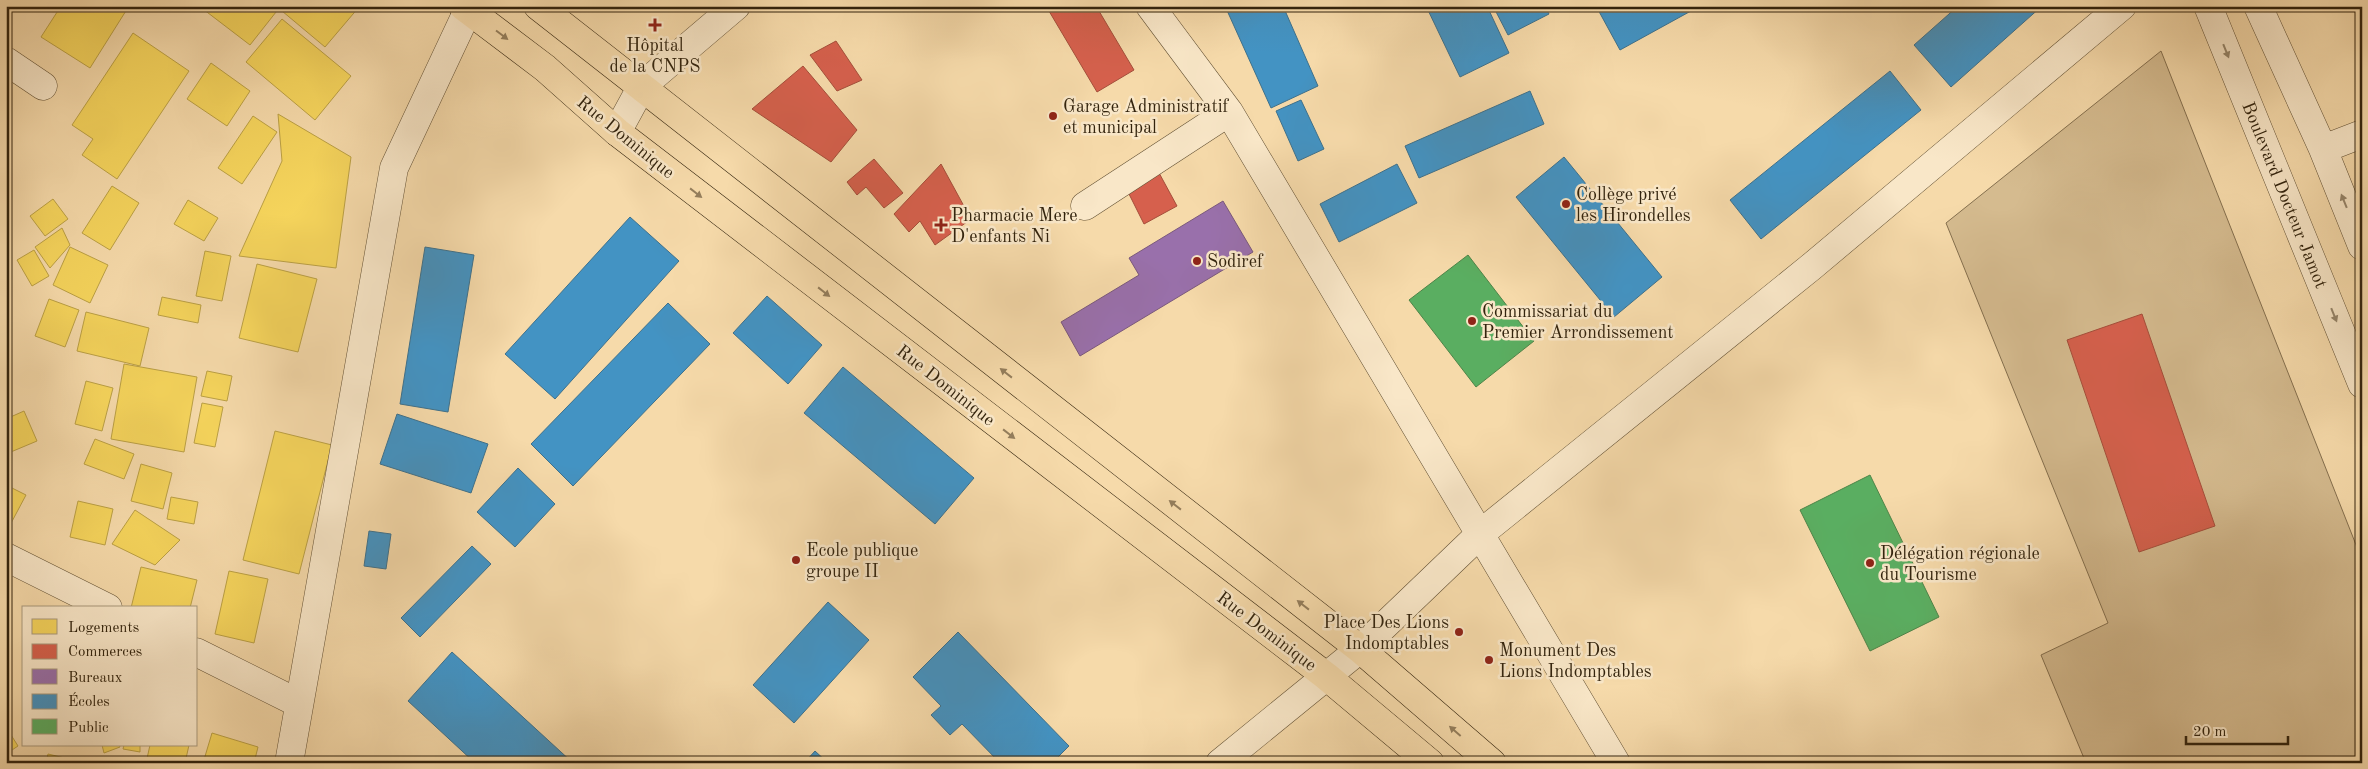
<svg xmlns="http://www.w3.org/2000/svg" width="2368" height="769" viewBox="0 0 2368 769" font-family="'Old Standard TT',serif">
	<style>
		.green { fill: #d5bb8f; stroke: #846f4e }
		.homes { fill: #f6d55c; stroke: #bba044 }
		.shops { fill: #d6604d; stroke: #a54e3a }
		.offices { fill: #9970ab; stroke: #7a597c }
		.schools { fill: #4393c3; stroke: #3e718c }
		.public { fill: #5aae61; stroke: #4e8448 }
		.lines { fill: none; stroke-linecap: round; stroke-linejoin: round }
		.minor-casing { stroke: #635134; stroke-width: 29 }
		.major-casing { stroke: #32230d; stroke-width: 29 }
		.minor { stroke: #f9e7c8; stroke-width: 28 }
		.major { stroke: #f6daaa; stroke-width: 28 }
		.oneway { fill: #947e5c }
		.oneway2 { fill: #96856a }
		.poi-dot { fill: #8f2418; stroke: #f9e7c8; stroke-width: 2 }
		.labels { text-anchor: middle; stroke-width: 5; stroke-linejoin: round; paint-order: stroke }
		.poi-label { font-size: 18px; fill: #32230d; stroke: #f9e7c8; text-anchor: start }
		.street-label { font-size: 18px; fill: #32230d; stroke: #f9e7c8 }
	</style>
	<rect width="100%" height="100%" fill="#f6daaa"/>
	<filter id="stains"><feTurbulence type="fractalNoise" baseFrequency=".004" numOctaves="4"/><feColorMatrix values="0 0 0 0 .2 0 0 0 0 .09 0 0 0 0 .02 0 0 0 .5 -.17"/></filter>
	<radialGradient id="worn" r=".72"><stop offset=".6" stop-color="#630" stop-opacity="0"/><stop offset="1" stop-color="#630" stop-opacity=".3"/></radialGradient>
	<path class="green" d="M2161 51 2362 560V763H2086L2041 655 2108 623 1946 223Z"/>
	<path class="homes" d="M61 6H129L90 68 41 37Z
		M199 6H279L280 7 250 45Z
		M286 6H359V7L325 47 282 11Z
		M282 19 351 76 315 120 246 62Z
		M133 33 189 71 117 179 82 155 93 139 72 125Z
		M211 63 250 91 227 126 187 99Z
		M278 114 351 157 336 268 239 256 282 161Z
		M253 116 277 132 242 184 218 168Z
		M112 186 139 203 110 250 82 233Z
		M53 199 68 219 45 236 30 216Z
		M188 200 218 218 204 241 174 224Z
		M62 228 70 245 50 268 35 247Z
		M70 247 108 265 90 303 53 285Z
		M34 250 49 276 32 286 17 260Z
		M205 251 231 256 222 301 196 296Z
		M257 264 317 279 298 352 239 338Z
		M162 297 201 305 198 323 158 315Z
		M49 299 79 310 65 347 35 336Z
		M86 312 149 328 140 366 77 351Z
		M124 364 197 377 184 452 111 439Z
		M207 371 232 376 227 401 201 396Z
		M86 381 113 388 102 431 75 424Z
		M202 403 223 407 215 447 194 443Z
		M24 411 37 441 6 454V419Z
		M275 431 332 445 299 574 243 560Z
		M95 439 134 454 124 479 84 464Z
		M141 464 172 473 163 509 131 501Z
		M6 485 26 495 9 527 6 526Z
		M171 497 198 502 194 524 167 519Z
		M78 501 113 509 105 545 70 537Z
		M135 510 180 540 155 565 112 544Z
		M141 567 197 580 190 608H131Z
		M229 571 268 579 254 643 215 634Z
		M6 727 18 746 6 754Z
		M212 733 258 747 254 763H203Z
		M102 745H119L120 747 104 753Z
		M124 745H140V752L123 749Z
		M150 745H189L185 763H146Z
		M48 754 81 762V763H46Z"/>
	<path class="shops" d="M1046 6H1096L1134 70 1097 92Z
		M836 41 862 80 837 91 810 55Z
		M803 66 857 130 831 162 752 109Z
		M874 159 903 193 884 208 866 187 857 195 847 182Z
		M941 164 971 219 935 245 920 221 909 232 894 214Z
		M1158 171 1177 206 1144 224 1126 188Z
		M2142 314 2215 526 2139 552 2067 340Z"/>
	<path class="offices" d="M1223 201 1253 252 1080 356 1061 322 1139 275 1129 258Z"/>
	<path class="schools" d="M1225 6H1283L1318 86 1271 108Z
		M1426 6H1487L1509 53 1460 77Z
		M1493 6H1545L1549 14 1508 35Z
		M1596 6H1700L1620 50Z
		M1958 6H2042L1951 87 1914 45Z
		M1890 71 1921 110 1761 239 1730 200Z
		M1530 91 1544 124 1419 178 1405 146Z
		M1301 100 1324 149 1298 161 1276 111Z
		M1564 157 1662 277 1614 317 1516 197Z
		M1397 164 1417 203 1339 242 1320 204Z
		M630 217 679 261 555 399 505 354Z
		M425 247 474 255 448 412 400 404Z
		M767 296 822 345 788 384 733 333Z
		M668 303 710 344 573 486 531 444Z
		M843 367 974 478 935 524 804 413Z
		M397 414 488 444 471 493 380 464Z
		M518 468 555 504 515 547 477 512Z
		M369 531 391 534 386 569 364 566Z
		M472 546 491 564 420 637 401 618Z
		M828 602 869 640 794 723 753 685Z
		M958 632 1069 746 1052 763H1000L962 724 950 735 931 715 941 706 913 677Z
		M452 652 573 763H475L408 701Z
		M815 751 828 763H804Z"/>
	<path class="public" d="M1468 255 1534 341 1476 387 1409 300Z
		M1870 475 1939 617 1870 651 1800 510Z"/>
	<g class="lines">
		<g class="minor-casing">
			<path id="minor" d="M1150 6 1229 112 1616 763
				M2208 6 2362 384
				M2258 6 2323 149 2362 246
				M6 61 43 86
				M617 132 642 86 736 6
				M2323 149 2362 134
				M1085 206 1229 112
				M6 557 108 608
				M196 652 298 703
				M289 763 394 168 470 6
				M1220 763 1360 649 1480 534 1811 267 2122 6"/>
		</g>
		<g class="major-casing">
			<path id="major" d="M463 6 545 68 617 132 1326 676 1430 763
				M538 6 1360 649 1492 763"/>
		</g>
		<use href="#minor" class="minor"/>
		<use href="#major" class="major"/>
	</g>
	<defs><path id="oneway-solid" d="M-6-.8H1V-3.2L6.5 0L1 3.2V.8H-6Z" transform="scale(1.25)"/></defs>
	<g class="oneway">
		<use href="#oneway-solid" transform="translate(502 35) rotate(37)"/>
		<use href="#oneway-solid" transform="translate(696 193) rotate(38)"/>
		<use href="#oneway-solid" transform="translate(824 292) rotate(38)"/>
		<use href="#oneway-solid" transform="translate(1006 373) rotate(-142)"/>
		<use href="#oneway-solid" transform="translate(1009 434) rotate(38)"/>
		<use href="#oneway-solid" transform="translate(1175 505) rotate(-142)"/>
		<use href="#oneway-solid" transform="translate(1303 605) rotate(-142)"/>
		<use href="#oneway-solid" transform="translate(1455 731) rotate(-139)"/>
	</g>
	<g class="oneway2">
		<use href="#oneway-solid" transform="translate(2226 51) rotate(68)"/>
		<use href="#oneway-solid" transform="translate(2344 201) rotate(-112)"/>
		<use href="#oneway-solid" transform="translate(2334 315) rotate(68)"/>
	</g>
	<g class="poi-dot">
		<path d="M652.5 17.5h5v5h5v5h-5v5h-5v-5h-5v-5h5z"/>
		<circle cx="1053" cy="116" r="5"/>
		<circle cx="1566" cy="204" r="5"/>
		<path d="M938.5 217.5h5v5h5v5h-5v5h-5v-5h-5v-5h5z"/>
		<circle cx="1197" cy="261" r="5"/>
		<circle cx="1472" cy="321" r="5"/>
		<circle cx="796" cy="560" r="5"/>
		<circle cx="1870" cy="563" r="5"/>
		<circle cx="1459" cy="632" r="5"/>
		<circle cx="1489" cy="660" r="5"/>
	</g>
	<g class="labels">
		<g class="poi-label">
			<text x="655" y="51" text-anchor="middle">Hôpital<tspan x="655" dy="21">de la CNPS</tspan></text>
			<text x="1063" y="112">Garage Administratif<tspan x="1063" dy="21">et municipal</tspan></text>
			<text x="1576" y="200">Collège privé<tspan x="1576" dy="21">les Hirondelles</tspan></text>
			<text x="951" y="221">Pharmacie Mere<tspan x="951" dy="21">D'enfants Ni</tspan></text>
			<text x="1207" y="267">Sodiref</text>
			<text x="1482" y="317">Commissariat du<tspan x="1482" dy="21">Premier Arrondissement</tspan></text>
			<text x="806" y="556">Ecole publique<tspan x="806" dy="21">groupe II</tspan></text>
			<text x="1880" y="559">Délégation régionale<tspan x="1880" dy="21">du Tourisme</tspan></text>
			<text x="1449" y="628" text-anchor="end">Place Des Lions<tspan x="1449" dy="21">Indomptables</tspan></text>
			<text x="1499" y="656">Monument Des<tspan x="1499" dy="21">Lions Indomptables</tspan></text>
		</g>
		<g class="street-label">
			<text transform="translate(626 137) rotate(39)" y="6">Rue Dominique</text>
			<text transform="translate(2285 195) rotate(68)" y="6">Boulevard Docteur Jamot</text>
			<text transform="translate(946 385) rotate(38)" y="6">Rue Dominique</text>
			<text transform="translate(1267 631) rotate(37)" y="6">Rue Dominique</text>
		</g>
	</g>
	<rect width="2368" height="769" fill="none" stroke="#f6daaa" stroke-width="25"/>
	<rect x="8" y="8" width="2353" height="754" fill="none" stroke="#32230d" stroke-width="2.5"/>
	<rect x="12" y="12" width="2343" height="744" fill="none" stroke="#32230d"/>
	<rect x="22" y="606" width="175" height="140" fill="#f9e7c8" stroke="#a9997d"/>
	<rect x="32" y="619" width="25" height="15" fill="#f6d55c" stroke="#a9997d"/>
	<text x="68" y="632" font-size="15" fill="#32230d">Logements</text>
	<rect x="32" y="644" width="25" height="15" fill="#d6604d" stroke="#a9997d"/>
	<text x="68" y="656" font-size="15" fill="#32230d">Commerces</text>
	<rect x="32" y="669" width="25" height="15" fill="#9970ab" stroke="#a9997d"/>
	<text x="68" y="682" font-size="15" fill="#32230d">Bureaux</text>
	<rect x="32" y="694" width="25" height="15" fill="#4393c3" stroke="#a9997d"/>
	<text x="68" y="706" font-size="15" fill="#32230d">Écoles</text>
	<rect x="32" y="719" width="25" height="15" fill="#5aae61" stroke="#a9997d"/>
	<text x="68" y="732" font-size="15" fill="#32230d">Public</text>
	<path d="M2186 736v8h102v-8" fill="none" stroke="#32230d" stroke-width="2.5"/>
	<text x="2193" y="736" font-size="15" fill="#32230d" stroke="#f9e7c8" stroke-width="4" paint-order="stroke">20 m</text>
	<rect width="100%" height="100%" filter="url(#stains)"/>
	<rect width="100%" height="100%" fill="url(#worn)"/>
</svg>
